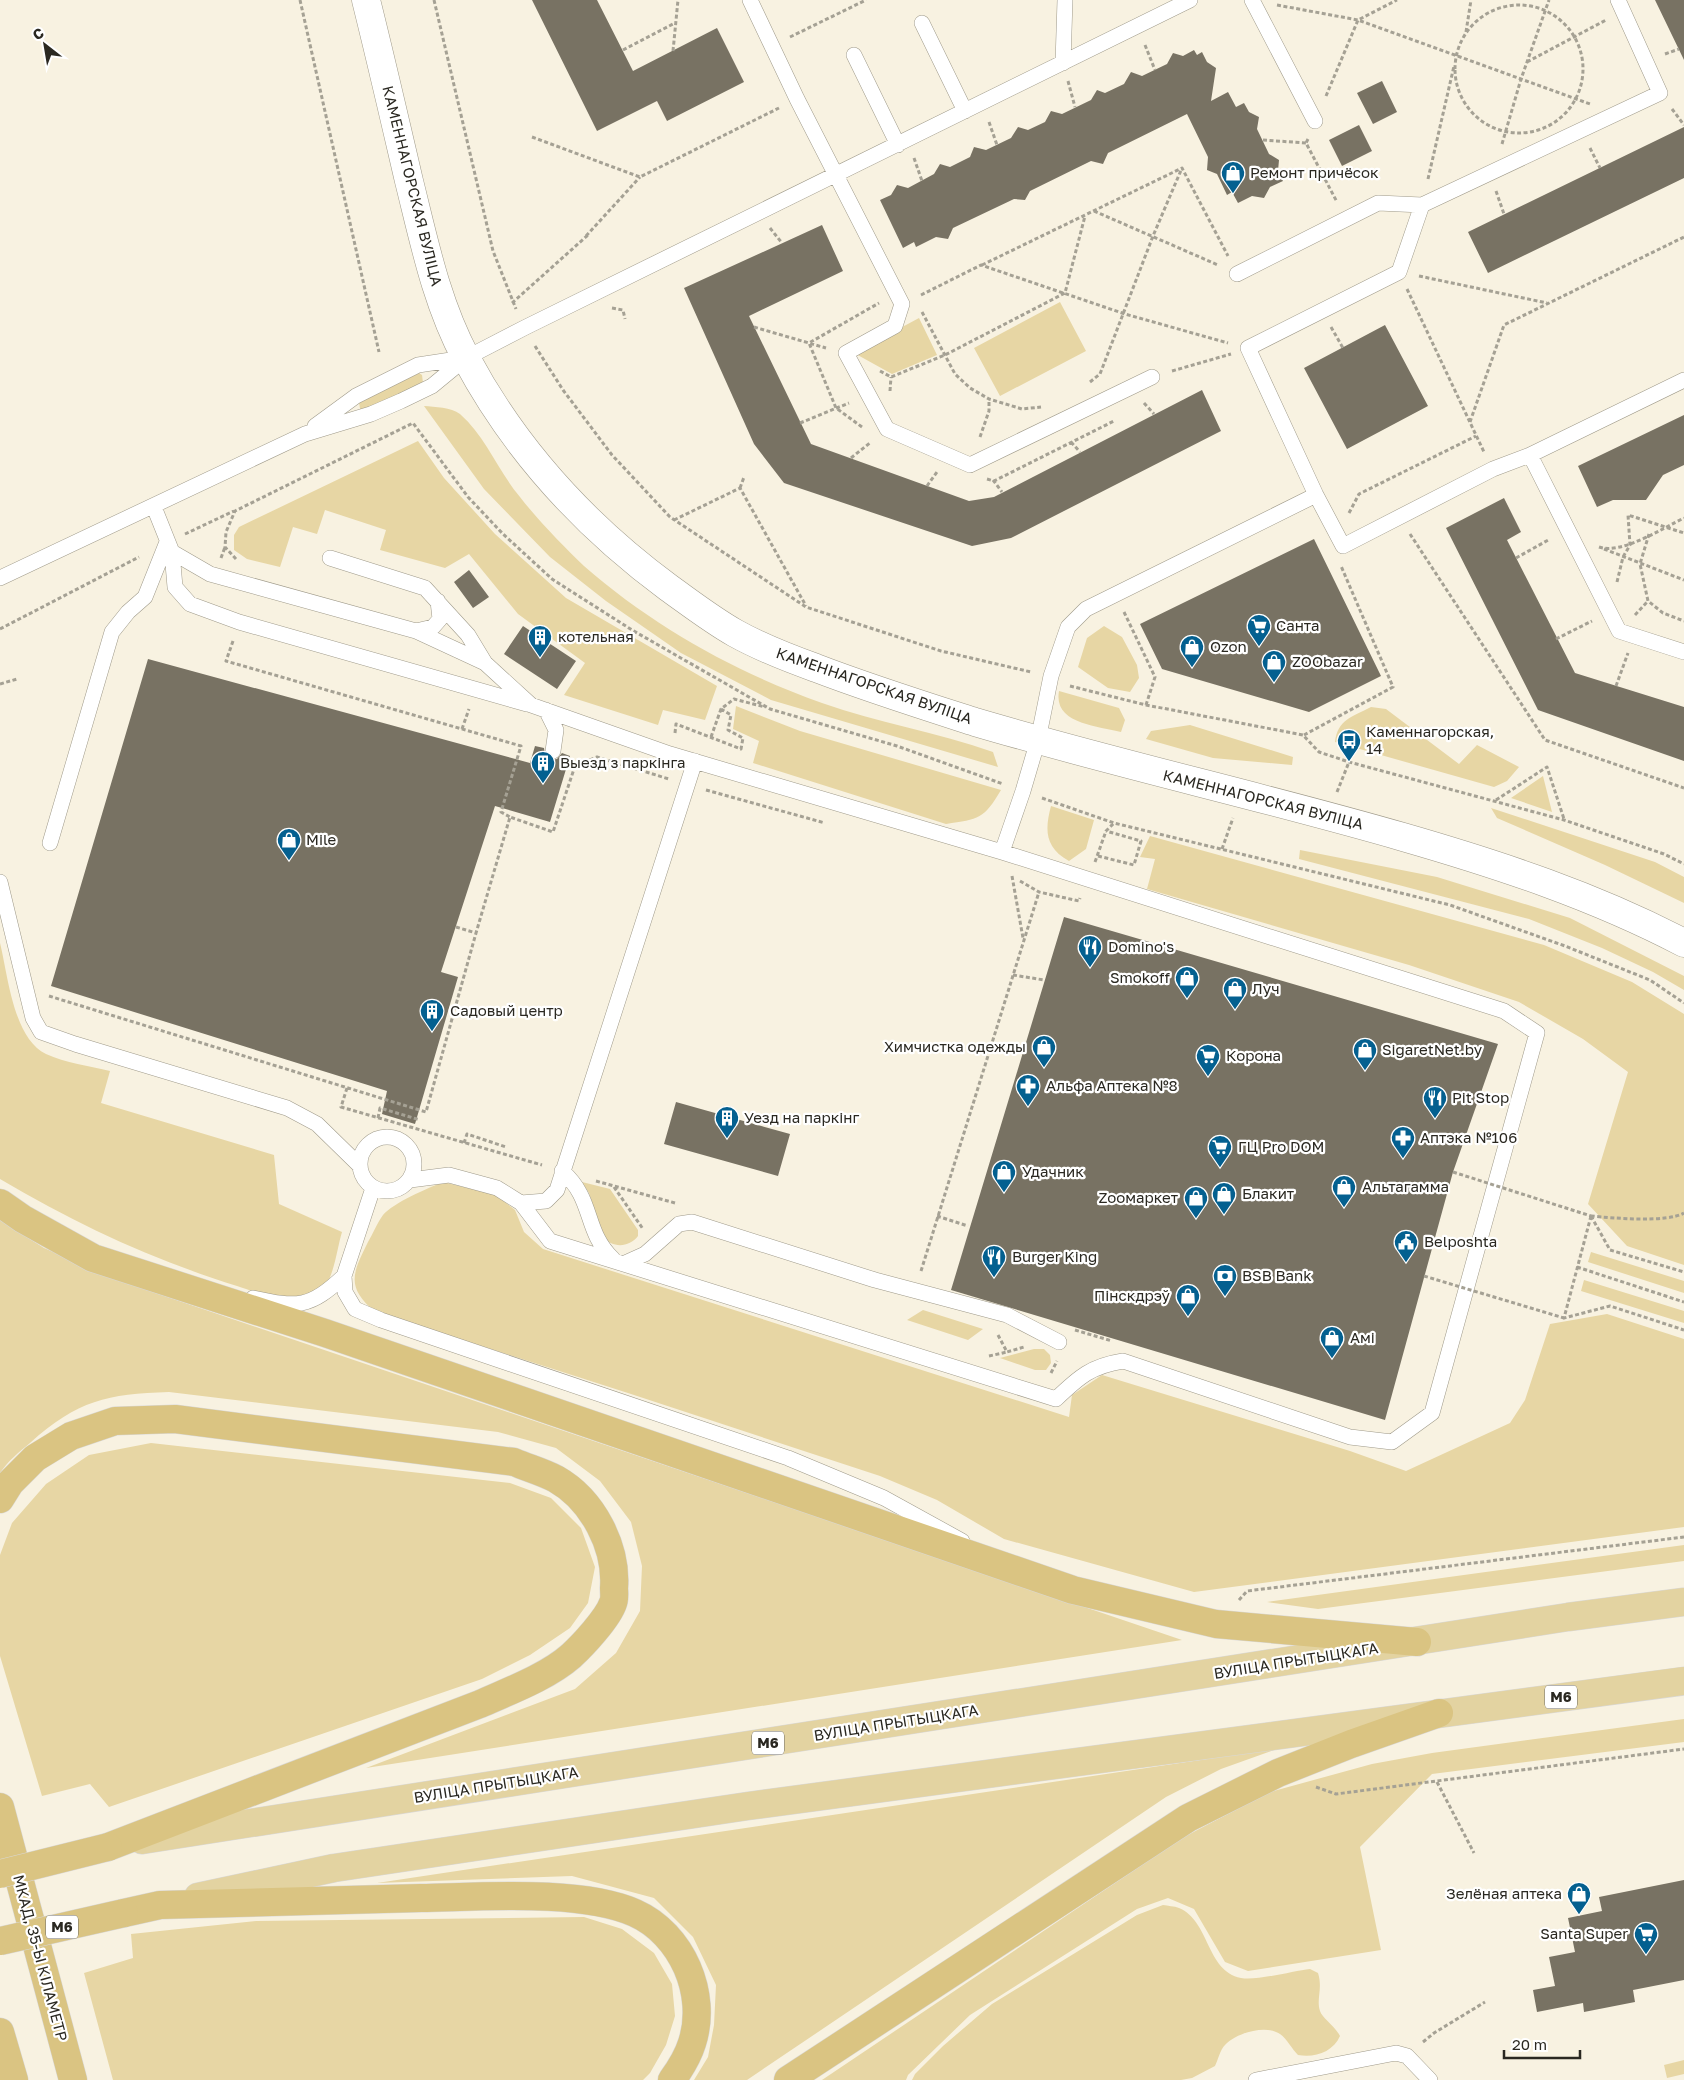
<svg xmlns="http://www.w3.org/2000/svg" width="1684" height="2080" viewBox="0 0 1684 2080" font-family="'Golos Text',sans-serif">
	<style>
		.green { fill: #e7d6a4 }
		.building { fill: #787263 }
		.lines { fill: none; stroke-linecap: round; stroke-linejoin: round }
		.service-casing { stroke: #9f9a8a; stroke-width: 16 }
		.secondary-casing { stroke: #9f9a8a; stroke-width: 29 }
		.primary-casing { stroke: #d9d8d7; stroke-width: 29 }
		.trunk-casing { stroke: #d9d8d7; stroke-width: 29 }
		.path { stroke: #a5a194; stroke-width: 3; stroke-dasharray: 4 2.5; stroke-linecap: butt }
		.service { stroke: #fff; stroke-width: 15 }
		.secondary { stroke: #fff; stroke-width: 28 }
		.primary { stroke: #e3d3a1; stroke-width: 28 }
		.trunk { stroke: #dac482; stroke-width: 28 }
		.trunk-bridge-casing { stroke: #d9d8d7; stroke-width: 29; stroke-linecap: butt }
		.path-bridge { stroke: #a5a194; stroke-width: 3; stroke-dasharray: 4 2.5; stroke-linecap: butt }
		.trunk-bridge { stroke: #dac482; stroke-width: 28 }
		.labels { text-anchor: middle; stroke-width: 4.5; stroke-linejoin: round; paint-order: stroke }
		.shield { fill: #fff; stroke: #6a6864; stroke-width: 1 }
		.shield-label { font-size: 14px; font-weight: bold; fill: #2a2821 }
		.poi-label { font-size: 15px; fill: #2a2821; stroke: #fff; text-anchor: start }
		.street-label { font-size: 15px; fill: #2a2821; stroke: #fff }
	</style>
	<rect width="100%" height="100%" fill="#f8f2e1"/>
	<path class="green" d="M1060 302 1086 351 1000 396 974 348Z
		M919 318 937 355 892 374 854 353Z
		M419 373 422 375 423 383 364 411 360 409 359 402Z
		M424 406C435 407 451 407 460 414 486 437 498 471 520 497 537 519 564 547 584 566 654 627 735 672 822 703 878 723 937 732 993 752L998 767 771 700 681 653 606 601 550 557 484 489Z
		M418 441 444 478 495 534 566 598 717 686 705 720 663 710 658 725 564 695 585 663 518 614 469 554 445 568 380 550 386 530 325 510 317 534 293 527 280 567 247 559 234 550V535L239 527Z
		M1104 626 1122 637 1137 665 1139 678 1130 692 1108 688 1078 667 1087 638Z
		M1059 691 1119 708 1125 720 1121 732C1097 726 1053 724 1059 691Z
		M736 706 800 731 1001 790C984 819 979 819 946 824L753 763 759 741 733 729Z
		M1371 707 1386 709 1459 764 1477 745 1519 767 1507 781 1494 787 1335 742C1338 719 1352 717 1371 707Z
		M1190 725 1293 757 1292 765 1213 758 1146 739 1151 731Z
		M1543 776 1552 812 1511 798Z
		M1051 806 1094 820 1086 849 1069 861C1044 847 1045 829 1051 806Z
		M1491 808 1655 862 1684 877V903L1605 865 1497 818Z
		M1150 836 1544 945 1632 982 1684 1014V1265L1627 1246 1588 1204 1628 1072 1583 1039 1519 1002 1409 965 1147 889 1155 859 1140 857Z
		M1300 850 1437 877 1570 918 1684 976V990L1653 972 1602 948 1529 919 1299 859Z
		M0 943C8 975 13 1038 46 1054 65 1063 90 1066 110 1071L101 1103 274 1155 279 1204 342 1232C336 1251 334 1287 314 1297 293 1308 259 1293 237 1286 151 1259 78 1225 0 1179Z
		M443 1182 496 1195 515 1210 524 1232 543 1249 1069 1417 1072 1395 1102 1375 1350 1451 1406 1471 1510 1423 1525 1400 1550 1324 1607 1314 1684 1339V1527L1194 1592 1004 1539 937 1500 880 1476 631 1394 375 1312C346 1287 352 1274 368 1242 373 1234 377 1223 383 1215 393 1203 428 1188 443 1182Z
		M582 1182 610 1189 638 1230V1236C629 1248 612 1248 603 1237L589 1193Z
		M0 1220 44 1248 135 1286 1182 1640 366 1768 575 1689 616 1653 640 1611 642 1566 631 1522 600 1481 556 1448 498 1432 169 1392C107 1394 78 1400 30 1443 19 1452 8 1461 0 1473Z
		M1591 1252 1684 1281V1293L1588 1262Z
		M1584 1280 1684 1311V1323L1581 1291Z
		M923 1310 983 1329 968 1340 907 1320Z
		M1034 1349H1044L1050 1355 1051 1363 1046 1370H1035L1000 1358Z
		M151 1443 510 1483 551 1498 581 1528 595 1567 588 1603 570 1628 530 1655 482 1679 109 1807 90 1784 42 1796 0 1656V1555L12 1523 46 1484 89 1455Z
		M1684 1545V1561L1318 1609 1267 1602Z
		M1684 1719V1742L1432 1774 1360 1847 1381 1950 1248 1971 1225 1962 1194 1909 1168 1898 1137 1909 970 2015 908 2075 906 2080H822L1182 1838 1270 1792 1372 1764 1432 1753Z
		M1280 1748 1221 1769 1166 1797 747 2080H694L708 2057 714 2025 716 1985 693 1937 654 1898 572 1876 377 1883Z
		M1163 1905C1168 1906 1174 1906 1179 1908 1210 1921 1206 1971 1241 1978 1256 1981 1293 1971 1310 1969L1318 1973C1323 1989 1316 1999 1320 2011 1322 2018 1335 2026 1340 2036 1333 2052 1315 2058 1298 2055 1292 2049 1287 2039 1280 2034 1266 2024 1236 2033 1225 2045 1220 2050 1218 2060 1215 2066L1192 2078 1181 2080H912L915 2074 943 2046 992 2004 1137 1915Z
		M584 1917 622 1929 654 1953 672 1984 675 2016 666 2045 650 2073 643 2080H113L84 1973 133 1958 131 1934 256 1921Z
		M1684 2060V2074L1667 2078 1664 2065Z"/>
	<path class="building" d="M532 0H597L633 71 717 28 744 82 667 121 657 101 597 131Z
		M1655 0H1684V60Z
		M1194 50 1197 55 1202 52 1207 62 1216 68 1211 101 1228 92 1236 107 1244 103 1249 112 1259 117 1257 129 1269 154 1279 160 1278 171 1283 181 1270 187 1264 198 1252 196 1238 203 1232 192 1227 195 1217 174 1207 170 1208 157 1187 114 1108 153 1103 164 1091 161 1030 191 1025 200 1014 199 974 218 953 228 948 239 936 237 916 247 914 242 903 248 880 200 891 195 897 185 908 188 934 174 940 164 950 167 970 157 974 147 986 150 1011 138 1018 127 1028 130 1045 122 1051 111 1062 114 1091 100 1097 90 1105 93 1124 84 1131 72 1142 76 1167 64 1173 53 1183 56Z
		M1382 81 1397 112 1373 124 1357 93Z
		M1359 125 1372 151 1342 166 1329 140Z
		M1684 127V178L1488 273 1468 232Z
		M822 225 843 271 749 316 811 444 969 501 994 497 1202 390 1221 431 1011 538 972 546 784 483 754 444 684 288Z
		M1385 325 1428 406 1347 449 1304 368Z
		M1684 415V465L1663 475 1646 500H1613L1597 507 1578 466Z
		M1504 498 1521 532 1507 540 1575 673 1684 707V761L1538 710 1446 528Z
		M1314 539 1381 676 1309 712 1162 669 1140 624Z
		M469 570 489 597 473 608 454 582Z
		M523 626 576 661 557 689 504 654Z
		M148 659 530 763 535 746 544 748 545 755 551 760 557 759 562 753 570 756 550 822 495 806 441 972 458 977 415 1124 382 1114 387 1091 51 986Z
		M1064 917 1498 1044 1453 1172 1385 1420 951 1290Z
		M676 1102 790 1134 778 1176 664 1144Z
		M1684 1880V1980L1633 1990 1635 2002 1584 2012 1583 2003 1537 2012 1533 1990 1555 1986 1549 1957 1575 1952 1568 1918 1602 1911 1599 1897Z"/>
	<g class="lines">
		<g class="service-casing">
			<path id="service" d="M750 0 797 99 902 304 895 326 846 353 887 429 970 465 1152 377
				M1252 0 1315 121
				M922 23 965 111
				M854 55 898 145
				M1063 63 1065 0
				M1422 205 1399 272 1248 348 1316 495 1343 546 1493 469 1530 455 1684 380
				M1237 274 1378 203 1422 205 1660 93 1618 0
				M315 426 356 396 418 365 464 358
				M1530 455 1619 631 1684 652
				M154 507 172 552 210 574 416 631 485 663 531 705 670 754 1002 852 1504 1011 1537 1033 1432 1413 1392 1442 1350 1437 1123 1361C1091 1366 1079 1377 1056 1399L550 1241 521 1203
				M172 552 175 587 190 604 239 622 527 704
				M330 558 425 588 468 635 485 663
				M0 578 305 434 371 414 401 401 432 386 466 358 526 327 1190 0
				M416 631 433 627 440 619 438 601
				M546 710 556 730 553 751
				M50 843 112 632 128 612 145 597 167 542
				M1002 852 1023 791 1038 740 1051 676 1068 627 1086 609 1316 495
				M0 882 33 1018 41 1032 75 1044 287 1108 317 1124 359 1165
				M360 1164a27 27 0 1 1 54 0a27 27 0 1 1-54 0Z
				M562 1171C595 1200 583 1230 613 1259
				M410 1180 449 1175 497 1188 521 1203 546 1201 557 1190 695 761
				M373 1188 344 1276 345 1292 355 1309 381 1320 788 1458 884 1498 962 1541
				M625 1263 645 1254 679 1224 692 1222 875 1280 1007 1315 1059 1342
				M253 1298C298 1308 310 1308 344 1276
				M1256 2080 1396 2053 1407 2056 1430 2080"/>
		</g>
		<g class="secondary-casing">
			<path id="secondary" d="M366 0C381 60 395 121 409 181 424 241 436 302 466 358 515 450 585 526 669 588 690 603 712 620 735 633 760 647 788 658 816 668 868 688 922 705 975 722 1117 764 1261 796 1403 837 1500 865 1594 896 1684 943"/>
		</g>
		<g class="primary-casing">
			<path id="primary" d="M142 1840 1568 1617 1684 1602
				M198 1897 334 1868 748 1806 1684 1681"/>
		</g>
		<g class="trunk-casing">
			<path id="trunk" d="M0 1203 23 1219 93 1258 325 1333 1073 1590 1216 1624 1417 1642
				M0 1499 10 1483 35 1458 71 1436 115 1421 175 1419 514 1462C528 1468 543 1472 556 1479 593 1500 617 1547 614 1588 614 1592 615 1599 613 1603 608 1618 583 1645 571 1656 547 1677 509 1691 480 1704L108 1847
				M0 1807 73 2080
				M124 1913 160 1905C247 1903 334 1900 421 1898 480 1897 581 1889 635 1913 682 1934 708 1994 692 2043 688 2056 680 2069 672 2080
				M0 2032 14 2080
				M788 2080 1188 1818 1278 1773 1351 1744 1439 1713"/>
		</g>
		<path class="path" d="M300 0 379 352
			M434 0 493 251 516 309
			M1455 69a64 64 0 1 1 128 0a64 64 0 1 1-128 0Z
			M1277 5 1358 20 1590 104
			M1466 32 1471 0
			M790 37 866 0
			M1145 45 1155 70
			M623 50 675 23
			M673 51 678 0
			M1665 54 1679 49
			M1527 62 1606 20
			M1068 81 1075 107
			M1326 96 1358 20 1397 0
			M1672 109 1684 125
			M989 122 997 145
			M532 137 640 177 779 108
			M1308 139 1306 143 1337 202
			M1263 140 1306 143
			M1502 144 1521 79 1549 0
			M1590 148 1600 168
			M914 158 922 181
			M1428 179 1454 66
			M1496 191 1504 214
			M1094 211 1218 265
			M770 228 782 243
			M586 236 640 177
			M982 265 1182 168 1228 256
			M1419 276 1547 303
			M1407 289 1484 452
			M921 295 981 265 1125 314 1228 343
			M512 303 588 235
			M612 308 623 310 625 319
			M922 312 955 374 970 388 989 399 1022 409 1041 407
			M754 327 826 348
			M1331 327 1343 348
			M535 346 563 390 612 455 670 517 806 607 941 651 1031 672
			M880 371 891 377 945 355 1065 293 1085 216
			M1172 371 1231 354
			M1090 382 1100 374 1153 236 1182 168
			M890 391 891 377
			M1144 403 1154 414
			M1470 422 1504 325 1684 237
			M800 423 849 403
			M862 427 836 408 809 343 879 303
			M980 437 989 411V399
			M1071 442 1080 452
			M851 458 871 442
			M987 479 994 481 1114 421
			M993 480 1002 492
			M927 486 937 472
			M740 488 744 477
			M1349 513 1359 494 1476 436
			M674 520 740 488 806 606
			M185 534 234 511
			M1410 534 1545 740 1684 788
			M1649 534 1640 564 1648 601 1663 613 1684 621
			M1599 547C1621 555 1663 528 1684 518
			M1604 549 1684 580
			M221 558 225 547
			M1516 558 1550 539
			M236 559 225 547 226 532 235 511 413 423 468 497 503 534 552 579 632 630 770 709 897 746 1003 784
			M1617 582 1623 557 1630 545 1628 515 1684 533
			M1124 612 1155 677 1146 705
			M1635 615 1648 601
			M0 629 139 557
			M1556 639 1592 621
			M233 641 226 661 521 746 501 812 510 817
			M0 684 17 679
			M1070 686 1146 705 1303 735 1319 752 1349 762 1564 820 1664 854 1684 864
			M1616 686 1628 653
			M462 729 469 709
			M675 733 676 724 741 749 743 738 728 730 731 715 721 709
			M1304 735 1393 687 1341 566
			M711 737 721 709 734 699 765 707
			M706 790 825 823
			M1337 792 1349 762
			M1042 798 1114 823 1450 905 1565 946 1650 980 1684 1003
			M1496 800 1547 767 1564 819
			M1222 849 1233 818
			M1098 856 1134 865 1141 841 1106 831
			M1095 862 1106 831 1114 823
			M1012 876 1023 938
			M1020 881 1039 892 1079 901 1080 898
			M456 927 476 933 510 817 553 832 575 766 597 757 669 779
			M1013 975 1044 980
			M49 996 426 1112 476 933
			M347 1088 341 1107 542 1165
			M378 1118 380 1108 420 1120
			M464 1143 467 1134 506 1147
			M596 1181 675 1203
			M614 1187 643 1229
			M937 1216 968 1226
			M1591 1216 1564 1318 1610 1306 1684 1330
			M1591 1216 1610 1250 1684 1272
			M1591 1216C1612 1218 1667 1223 1684 1213
			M1577 1267 1684 1302
			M921 1271 1039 892
			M1075 1330 1112 1341
			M998 1335 1007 1352 1024 1347
			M989 1356 1007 1352
			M1051 1373 1057 1361
			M1239 1600 1247 1591 1684 1537
			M1437 1782 1474 1853
			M1316 1787 1336 1794 1684 1749
			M1423 2042 1434 2033 1485 2002"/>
		<use href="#service" class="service"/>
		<use href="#secondary" class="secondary"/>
		<use href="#primary" class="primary"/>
		<use href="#trunk" class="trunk"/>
		<g class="trunk-bridge-casing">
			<path id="trunk-bridge" d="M0 1874 108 1847
				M0 1941 124 1913"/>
		</g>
		<path class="path-bridge" d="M1453 1172 1591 1216
			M1424 1276 1564 1318"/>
		<use href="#trunk-bridge" class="trunk-bridge"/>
	</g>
	<defs>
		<g id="shop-pin" transform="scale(1.25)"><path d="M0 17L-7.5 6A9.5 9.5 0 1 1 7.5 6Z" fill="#046090" stroke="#fff"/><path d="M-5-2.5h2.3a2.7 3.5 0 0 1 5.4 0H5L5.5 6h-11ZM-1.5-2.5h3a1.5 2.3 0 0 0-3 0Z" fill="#fff"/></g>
		<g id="supermarket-pin" transform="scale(1.25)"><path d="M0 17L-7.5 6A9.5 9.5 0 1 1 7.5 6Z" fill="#046090" stroke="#fff"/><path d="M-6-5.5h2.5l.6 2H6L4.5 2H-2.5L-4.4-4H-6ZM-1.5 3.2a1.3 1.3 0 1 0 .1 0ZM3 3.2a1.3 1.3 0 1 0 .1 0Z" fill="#fff"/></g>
		<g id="building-pin" transform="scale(1.25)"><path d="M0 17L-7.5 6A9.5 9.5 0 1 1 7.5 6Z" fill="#046090" stroke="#fff"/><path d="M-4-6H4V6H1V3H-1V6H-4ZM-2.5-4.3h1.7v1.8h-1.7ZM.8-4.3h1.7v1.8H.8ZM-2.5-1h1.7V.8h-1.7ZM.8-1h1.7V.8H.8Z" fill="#fff"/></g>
		<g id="bus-pin" transform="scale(1.25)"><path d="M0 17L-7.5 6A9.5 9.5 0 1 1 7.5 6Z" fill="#046090" stroke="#fff"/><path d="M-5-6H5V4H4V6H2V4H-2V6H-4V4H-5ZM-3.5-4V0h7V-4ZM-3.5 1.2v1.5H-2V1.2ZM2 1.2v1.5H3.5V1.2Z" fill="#fff"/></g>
		<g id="restaurant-pin" transform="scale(1.25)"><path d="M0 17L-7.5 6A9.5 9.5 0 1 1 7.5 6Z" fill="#046090" stroke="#fff"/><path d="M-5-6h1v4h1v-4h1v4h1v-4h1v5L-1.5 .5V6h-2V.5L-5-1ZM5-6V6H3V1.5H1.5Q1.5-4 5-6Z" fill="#fff"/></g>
		<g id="pharmacy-pin" transform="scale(1.25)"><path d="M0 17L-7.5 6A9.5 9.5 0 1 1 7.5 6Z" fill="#046090" stroke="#fff"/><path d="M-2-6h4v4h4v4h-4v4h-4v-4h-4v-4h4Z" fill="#fff"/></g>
		<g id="civic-pin" transform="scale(1.25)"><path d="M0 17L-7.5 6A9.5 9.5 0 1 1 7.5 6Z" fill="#046090" stroke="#fff"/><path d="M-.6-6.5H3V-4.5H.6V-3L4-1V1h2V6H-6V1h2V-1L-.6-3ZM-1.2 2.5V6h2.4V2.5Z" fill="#fff"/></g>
		<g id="bank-pin" transform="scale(1.25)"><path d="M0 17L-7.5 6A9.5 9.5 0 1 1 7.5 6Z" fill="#046090" stroke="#fff"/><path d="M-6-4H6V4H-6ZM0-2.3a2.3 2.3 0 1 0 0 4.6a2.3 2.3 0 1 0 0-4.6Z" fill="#fff"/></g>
	</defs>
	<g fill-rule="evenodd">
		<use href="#shop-pin" x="1233" y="173"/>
		<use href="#supermarket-pin" x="1259" y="626"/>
		<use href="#building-pin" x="540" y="637"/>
		<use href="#shop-pin" x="1192" y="647"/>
		<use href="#shop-pin" x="1274" y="662"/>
		<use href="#bus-pin" x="1349" y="741"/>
		<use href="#building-pin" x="543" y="763"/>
		<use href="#shop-pin" x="289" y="840"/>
		<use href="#restaurant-pin" x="1090" y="947"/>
		<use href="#shop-pin" x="1187" y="978"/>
		<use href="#shop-pin" x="1235" y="989"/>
		<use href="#building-pin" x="432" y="1011"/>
		<use href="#shop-pin" x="1044" y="1047"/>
		<use href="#shop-pin" x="1365" y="1050"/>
		<use href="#supermarket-pin" x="1208" y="1056"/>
		<use href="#pharmacy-pin" x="1028" y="1086"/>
		<use href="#restaurant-pin" x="1435" y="1098"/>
		<use href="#building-pin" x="727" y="1118"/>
		<use href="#pharmacy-pin" x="1403" y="1138"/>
		<use href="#supermarket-pin" x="1220" y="1147"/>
		<use href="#shop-pin" x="1004" y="1172"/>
		<use href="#shop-pin" x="1344" y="1187"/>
		<use href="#shop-pin" x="1224" y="1194"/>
		<use href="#shop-pin" x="1196" y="1198"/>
		<use href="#civic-pin" x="1406" y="1242"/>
		<use href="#restaurant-pin" x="994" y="1257"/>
		<use href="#bank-pin" x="1225" y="1276"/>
		<use href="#shop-pin" x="1188" y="1296"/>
		<use href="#shop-pin" x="1332" y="1338"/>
		<use href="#shop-pin" x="1579" y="1894"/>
		<use href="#supermarket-pin" x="1646" y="1934"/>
	</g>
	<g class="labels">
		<g class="shield">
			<rect x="1545" y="1685.5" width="32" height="23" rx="4"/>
			<rect x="752" y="1731.5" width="32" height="23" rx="4"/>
			<rect x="46" y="1915.5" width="32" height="23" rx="4"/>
		</g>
		<g class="shield-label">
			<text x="1561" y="1702">М6</text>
			<text x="768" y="1748">М6</text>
			<text x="62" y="1932">М6</text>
		</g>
		<g class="poi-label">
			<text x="1250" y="178">Ремонт причёсок</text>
			<text x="1276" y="631">Санта</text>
			<text x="558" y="642">котельная</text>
			<text x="1210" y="652">Ozon</text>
			<text x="1292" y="667">ZOObazar</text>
			<text x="1366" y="737">Каменнагорская,<tspan x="1366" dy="17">14</tspan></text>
			<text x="560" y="768">Выезд з паркінга</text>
			<text x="306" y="845">Mile</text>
			<text x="1108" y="952">Domino's</text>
			<text x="1170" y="983" text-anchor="end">Smokoff</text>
			<text x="1252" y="994">Луч</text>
			<text x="450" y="1016">Садовый центр</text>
			<text x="1026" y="1052" text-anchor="end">Химчистка одежды</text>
			<text x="1382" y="1055">SigaretNet.by</text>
			<text x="1226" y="1061">Корона</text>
			<text x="1046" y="1091">Альфа Аптека №8</text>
			<text x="1452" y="1103">Pit Stop</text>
			<text x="744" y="1123">Уезд на паркінг</text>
			<text x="1420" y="1143">Аптэка №106</text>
			<text x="1238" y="1152">ГЦ Pro DOM</text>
			<text x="1022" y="1177">Удачник</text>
			<text x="1362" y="1192">Альтагамма</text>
			<text x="1242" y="1199">Блакит</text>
			<text x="1178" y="1203" text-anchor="end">Zooмаркет</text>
			<text x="1424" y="1247">Belposhta</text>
			<text x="1012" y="1262">Burger King</text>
			<text x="1242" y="1281">BSB Bank</text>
			<text x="1170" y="1301" text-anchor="end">Пінскдрэў</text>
			<text x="1350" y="1343">Амі</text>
			<text x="1562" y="1899" text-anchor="end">Зелёная аптека</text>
			<text x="1628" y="1939" text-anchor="end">Santa Super</text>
		</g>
		<g class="street-label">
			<text transform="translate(412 186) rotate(76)" y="5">КАМЕННАГОРСКАЯ ВУЛІЦА</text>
			<text transform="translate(874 686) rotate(19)" y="5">КАМЕННАГОРСКАЯ ВУЛІЦА</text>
			<text transform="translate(1263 800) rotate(14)" y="5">КАМЕННАГОРСКАЯ ВУЛІЦА</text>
			<text transform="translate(1296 1661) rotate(-9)" y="5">ВУЛІЦА ПРЫТЫЦКАГА</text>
			<text transform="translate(896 1723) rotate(-9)" y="5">ВУЛІЦА ПРЫТЫЦКАГА</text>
			<text transform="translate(496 1785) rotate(-9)" y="5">ВУЛІЦА ПРЫТЫЦКАГА</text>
			<text transform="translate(40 1958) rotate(75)" y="5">МКАД, 35-Ы КІЛАМЕТР</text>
		</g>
	</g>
	<g transform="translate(45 45) rotate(329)" stroke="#ffffff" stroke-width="4" paint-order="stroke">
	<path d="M0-4L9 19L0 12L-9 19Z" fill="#2a2821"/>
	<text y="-8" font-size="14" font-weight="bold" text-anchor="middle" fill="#2a2821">С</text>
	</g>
	<path d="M1504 2050v8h76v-8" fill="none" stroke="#2a2821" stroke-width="2.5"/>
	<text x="1512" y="2050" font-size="15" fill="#2a2821" stroke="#ffffff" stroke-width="4" paint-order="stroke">20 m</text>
</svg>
